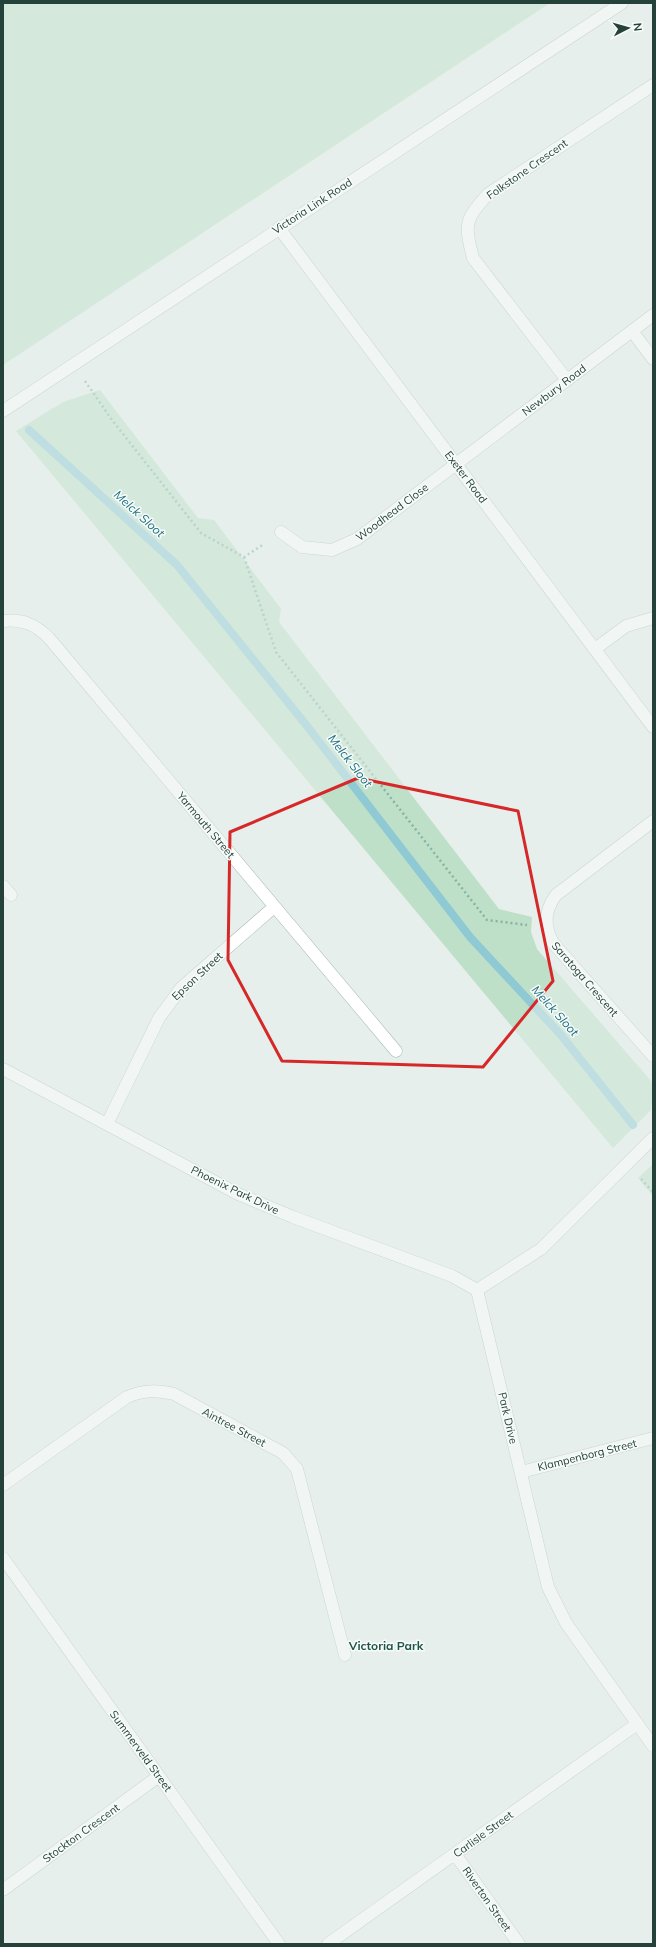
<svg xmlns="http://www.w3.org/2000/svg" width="656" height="1947" viewBox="0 0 656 1947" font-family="Mulish,sans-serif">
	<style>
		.green { fill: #bfe0c8 }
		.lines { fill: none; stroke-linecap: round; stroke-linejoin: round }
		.stream { stroke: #8ec9d4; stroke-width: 8 }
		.minor-casing { stroke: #a8b8b2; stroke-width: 13 }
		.tertiary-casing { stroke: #a8b8b2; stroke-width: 13 }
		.path { stroke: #86b3a5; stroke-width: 2.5; stroke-dasharray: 2 3; stroke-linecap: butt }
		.minor { stroke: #fff; stroke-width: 12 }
		.tertiary { stroke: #fff; stroke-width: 12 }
		.marked { fill: none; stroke: #d62828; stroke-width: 3; stroke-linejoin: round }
		.labels { text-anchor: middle; stroke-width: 3; stroke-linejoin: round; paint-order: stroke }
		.street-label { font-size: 11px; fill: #24423a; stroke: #f7fbf9 }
		.water-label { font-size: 12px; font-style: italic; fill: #1c6f80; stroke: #f7fbf9 }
		.neighbourhood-label { font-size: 12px; font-weight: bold; fill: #1f5548; stroke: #f7fbf9 }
	</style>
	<rect width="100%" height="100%" fill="#e6efeb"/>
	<path class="green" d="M3 3H550L3 365Z
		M100 390 198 518 214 520 281 609 279 622 499 909 532 917 531 932 537 949 651 1081 653 1088 651 1110 613 1148 16 431 63 402Z
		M653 1164V1196L638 1178Z"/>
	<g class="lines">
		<path class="stream" d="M29 430 177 565 307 726 470 937 561 1035 633 1125"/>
		<g class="minor-casing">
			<path id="minor" d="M279 228 653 727
				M632 331 653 359
				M567 380 473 258C464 223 465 220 488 194L653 85
				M281 532 302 547 332 550 357 539 653 315
				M3 621C22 619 35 624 49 638L396 1051
				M595 649 626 626 653 618
				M653 821 556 895C544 911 544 926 553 943L653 1056
				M3 886 11 895
				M3 1069 238 1194 293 1217 452 1276 477 1290
				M107 1124 159 1018 181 988 274 907
				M653 1138 541 1249 477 1290 548 1587 566 1623 653 1746
				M521 1472 653 1438
				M3 1485 127 1397C144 1390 157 1390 174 1394L283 1453 297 1469 345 1655
				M3 1558 279 1944
				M455 1854 519 1944
				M3 1890 159 1776
				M328 1944 637 1724"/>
		</g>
		<g class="tertiary-casing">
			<path id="tertiary" d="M3 411 622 3"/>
		</g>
		<path class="path" d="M85 381 112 420 201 533 244 557 264 544
			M244 557 276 652 487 920 527 925
			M641 1179 653 1192"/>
		<use href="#minor" class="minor"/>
		<use href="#tertiary" class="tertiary"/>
	</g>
	<path d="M0 0H656V1947H0ZM358 778 518 811 553 981 483 1067 282 1061 228 960 230 832Z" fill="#e6efeb" fill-opacity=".55" fill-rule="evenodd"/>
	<path class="marked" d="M358 778 518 811 553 981 483 1067 282 1061 228 960 230 832Z"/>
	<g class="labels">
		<g class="street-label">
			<text transform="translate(527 169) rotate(-35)" y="4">Folkstone Crescent</text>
			<text transform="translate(312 206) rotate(-33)" y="4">Victoria Link Road</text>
			<text transform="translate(554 390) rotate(-37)" y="4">Newbury Road</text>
			<text transform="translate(466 477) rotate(53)" y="4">Exeter Road</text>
			<text transform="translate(392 512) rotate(-37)" y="4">Woodhead Close</text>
			<text transform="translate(206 825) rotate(50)" y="4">Yarmouth Street</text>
			<text transform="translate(197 976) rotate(-43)" y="4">Epson Street</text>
			<text transform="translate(585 979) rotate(49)" y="4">Saratoga Crescent</text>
			<text transform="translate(235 1190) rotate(26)" y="4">Phoenix Park Drive</text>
			<text transform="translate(508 1418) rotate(77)" y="4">Park Drive</text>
			<text transform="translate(234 1427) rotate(28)" y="4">Aintree Street</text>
			<text transform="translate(587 1455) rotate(-14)" y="4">Klampenborg Street</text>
			<text transform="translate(141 1751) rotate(54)" y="4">Summerveld Street</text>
			<text transform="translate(81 1833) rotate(-36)" y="4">Stockton Crescent</text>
			<text transform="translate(483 1834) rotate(-36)" y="4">Carlisle Street</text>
			<text transform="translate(487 1899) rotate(55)" y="4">Riverton Street</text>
		</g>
		<g class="water-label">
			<text transform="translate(139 514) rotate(42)" y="4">Melck Sloot</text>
			<text transform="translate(350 761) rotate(52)" y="4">Melck Sloot</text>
			<text transform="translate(555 1011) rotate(48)" y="4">Melck Sloot</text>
		</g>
		<g class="neighbourhood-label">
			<text x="386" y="1650">Victoria Park</text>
		</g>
	</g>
	<rect width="656" height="1947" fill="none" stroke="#24423a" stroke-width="8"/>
	<g transform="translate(628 28) rotate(84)" stroke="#f7fbf9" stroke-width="3" paint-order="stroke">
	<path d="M0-3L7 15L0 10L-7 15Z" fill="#24423a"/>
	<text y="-6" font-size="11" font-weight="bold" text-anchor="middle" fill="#24423a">N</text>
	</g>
</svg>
